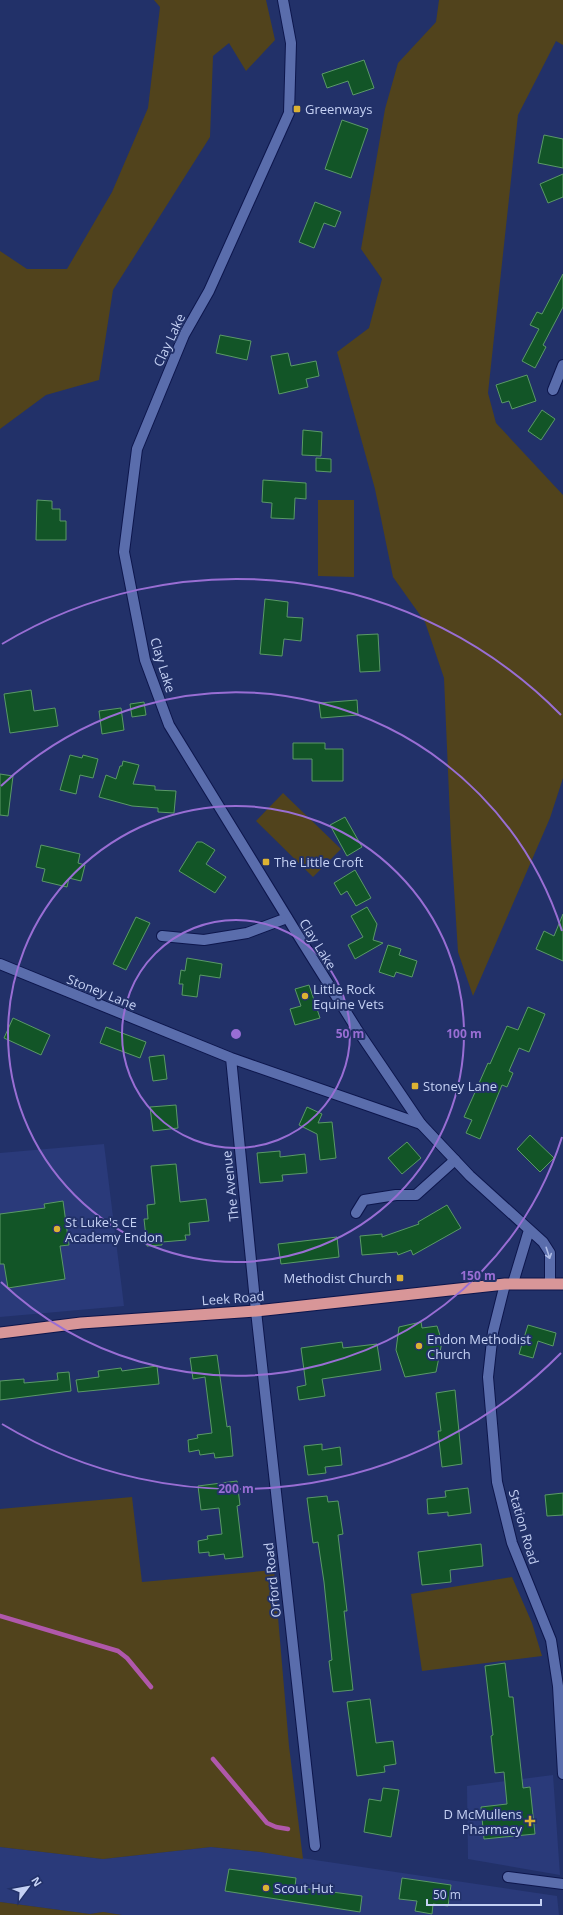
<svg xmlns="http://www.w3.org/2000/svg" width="563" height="1915" viewBox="0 0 563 1915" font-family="'Open Sans',sans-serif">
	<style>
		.built { fill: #2a3a7a }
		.green { fill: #51431c }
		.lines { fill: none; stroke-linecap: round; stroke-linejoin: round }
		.stream { stroke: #b058ab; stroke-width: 4.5 }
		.building { fill: #125527; stroke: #5a9967 }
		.minor-casing { stroke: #0d164c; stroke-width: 12 }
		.tertiary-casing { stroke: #0d164c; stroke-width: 12 }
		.secondary-casing { stroke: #0d164c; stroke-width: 12 }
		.trunk-casing { stroke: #0d164c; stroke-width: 13 }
		.minor { stroke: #5a6dac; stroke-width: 10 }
		.tertiary { stroke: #5a6dac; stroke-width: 10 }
		.secondary { stroke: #5a6dac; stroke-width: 10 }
		.trunk { stroke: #d89698; stroke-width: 11 }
		.oneway { stroke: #b0bde6 }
		.ring { fill: none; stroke: #996ed4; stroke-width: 2 }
		.poi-dot { fill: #dcb233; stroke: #223169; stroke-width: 1.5 }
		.labels { text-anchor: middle; stroke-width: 4; stroke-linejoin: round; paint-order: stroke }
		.poi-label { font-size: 13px; fill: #c5d1f4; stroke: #223169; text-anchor: start }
		.street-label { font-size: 13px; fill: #c5d1f4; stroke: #223169 }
		.centre { fill: #996ed4; stroke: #223169; stroke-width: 2 }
		.ring-label { font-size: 12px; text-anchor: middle; font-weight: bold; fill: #996ed4; stroke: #223169; stroke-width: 4; stroke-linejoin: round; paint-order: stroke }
	</style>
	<rect width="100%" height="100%" fill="#223169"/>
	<path class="built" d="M104 1144 124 1306 0 1317V1153Z
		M553 1775 560 1875 468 1859 467 1786Z
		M0 1847 103 1859 211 1847 261 1852 557 1896 559 1915H122L103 1912 90 1914 0 1902Z"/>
	<path class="green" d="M154 0H266L275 40 246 71 229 43 213 56 210 137 113 290 99 380 46 395 0 429V251L27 269H67L112 192 148 108 160 7Z
		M439 0H563V45L556 41 518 115 488 393 496 423 563 495V778L550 818 473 996 458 952 451 841 444 678 425 622 393 577 375 489 337 352 369 328 382 279 361 249 385 109 398 63 436 22Z
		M318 500H354V577L318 576Z
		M283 793 341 849 313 877 256 821Z
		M132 1497 142 1582 274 1570 289 1746 303 1859 261 1852 211 1847 103 1859 0 1847V1509Z
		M512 1577 532 1623 542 1656 422 1671 411 1594Z
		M0 1902 90 1914 103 1912 122 1915H0Z"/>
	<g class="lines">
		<path class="stream" d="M0 1616 118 1651 127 1658 151 1687
			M213 1759 267 1823 276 1827 288 1829"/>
	</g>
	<path class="building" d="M364 60 374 88 353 95 348 81 327 88 322 74Z
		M342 120 368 129 351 178 325 169Z
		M544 135 563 139V168L538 163Z
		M563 174V197L548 203 540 184Z
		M315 202 341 212 335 227 324 223 314 248 299 242Z
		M563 274V307L543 345 546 347 535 368 522 361 539 329 530 325 537 312 542 314Z
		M220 335 251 341 247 360 216 353Z
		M288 353 291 366 316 361 319 376 306 379 308 387 279 394 271 356Z
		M527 375 536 401 512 409 509 401 502 403 496 385Z
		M542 410 555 419 541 440 528 431Z
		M303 430 322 432 321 456 302 455Z
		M316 458 331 459V472L316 471Z
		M263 480 306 483V499L295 498 294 519 271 518 272 503 262 502Z
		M37 500 52 501V509H60V521H66V540H36Z
		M265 599 288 602 287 617 303 618 301 641 284 639 282 656 260 654Z
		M378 634 380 671 360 672 357 635Z
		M31 690 34 711 55 708 58 726 10 733 4 694Z
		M357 700 358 715 321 718 319 703Z
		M144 702 146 715 132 717 130 704Z
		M121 708 124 730 102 734 99 711Z
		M293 743H325V749H343V781H312V759H293Z
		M70 755 82 758 83 755 98 759 93 778 80 775 76 794 60 790Z
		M123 761 139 765 133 784 155 786V790L176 791 174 813 158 812V808L132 806 99 797 106 775 116 779 120 766H122Z
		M0 774 13 776 8 816 0 815Z
		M345 817 362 847 347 856 330 825Z
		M197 842H202L215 850 206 864 226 877 215 893 179 871Z
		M41 845 80 854 78 863 85 865 81 881 69 878 67 887 42 881 45 869 36 867Z
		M355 870 371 898 356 906 347 891 341 895 334 883Z
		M367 907 377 924 373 940 383 943 355 959 348 945 363 937 351 916Z
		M563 914V961L536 949 544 931 554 936Z
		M136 917 150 923 126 970 113 964Z
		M388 945 401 949 399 955 417 961 412 977 396 972 394 977 379 972Z
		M187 958 222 964 220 978 200 975 197 997 182 995 183 984H179L181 970 185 971Z
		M309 985 320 1018 295 1025 290 1009 301 1006 295 989Z
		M528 1007 545 1014 529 1052 519 1048 509 1071 513 1073 507 1087 502 1085 480 1139 466 1133 472 1120 464 1117 488 1063 490 1064 507 1026 518 1030Z
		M13 1018 50 1035 41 1055 4 1038Z
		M106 1027 146 1042 140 1058 100 1043Z
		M164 1055 167 1079 153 1081 149 1057Z
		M176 1105 178 1128 153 1131 150 1107Z
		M307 1107 322 1114 318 1123 332 1122 336 1158 320 1160 317 1134 299 1125Z
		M530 1135 554 1158 540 1172 517 1149Z
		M407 1142 421 1158 402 1174 388 1158Z
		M280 1151V1157L305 1154 307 1173 282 1175 283 1181 260 1183 257 1153Z
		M176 1164 180 1202 206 1199 209 1221 189 1223 190 1235H185L186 1240 162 1242V1245L147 1246 144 1219H148L147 1205 155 1204 151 1166Z
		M63 1201 69 1245 60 1246 65 1279 8 1288 4 1264H0V1214L45 1208 44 1204Z
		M447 1205 461 1228 413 1255 411 1250 398 1255 397 1252 362 1255 360 1236 382 1234V1237L419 1224 418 1222Z
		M337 1237 339 1257 281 1264 278 1244Z
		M421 1322 422 1328 437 1326 442 1342 436 1372 405 1377 396 1350 399 1327Z
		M528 1325 556 1333 553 1346 538 1341 533 1358 519 1354Z
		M342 1342 343 1348 377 1344 381 1370 322 1379 325 1396 299 1400 297 1387 306 1385 301 1348Z
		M217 1355 227 1427 230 1426 233 1456 215 1458 214 1453 200 1455 199 1450 189 1452 188 1440 198 1438 197 1435 212 1433 205 1377 193 1379 190 1358Z
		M157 1366 159 1384 78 1392 76 1380 99 1377 98 1371 121 1368 122 1371Z
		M69 1372 71 1391 0 1400V1381L24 1379V1383L58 1380 57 1373Z
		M455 1390 462 1464 442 1467 438 1431H441L436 1393Z
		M322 1444V1450L340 1447 342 1465 325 1467 326 1473 308 1475 304 1446Z
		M237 1481 240 1505 237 1506 243 1557 225 1559 224 1554 209 1556V1552L199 1553 198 1541 208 1539 207 1536 222 1534 219 1508 201 1510 198 1486Z
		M468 1488 471 1513 448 1516V1512L428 1514 427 1499 446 1497 445 1491Z
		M563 1493V1515L547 1516 545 1495Z
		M327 1496 328 1502 338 1501 343 1534 338 1535 347 1611H344L353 1690 333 1692 329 1661 332 1660 324 1582 318 1542 313 1543 307 1498Z
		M481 1544 483 1566 450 1570 451 1582 422 1585 418 1552Z
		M505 1663 509 1697H513L523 1788 530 1787 535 1834 484 1839 481 1807 507 1804 504 1772 495 1773 491 1736 493 1735 485 1666Z
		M370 1699 376 1743 393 1741 396 1764 384 1766 385 1772 357 1776 347 1702Z
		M383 1788 399 1790 391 1837 364 1832 369 1799 381 1801Z
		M229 1869 296 1878 295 1887 362 1896 360 1912 225 1891Z
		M402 1878 451 1885 448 1906 433 1904 432 1914 415 1911 417 1901 399 1899Z"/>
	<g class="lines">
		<g class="minor-casing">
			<path id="minor" d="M553 390 563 365
				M162 936 204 940 247 933 287 918
				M0 964 231 1058 421 1124
				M231 1058 256 1311 315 1846
				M356 1213 364 1200 396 1195H416L455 1160
				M508 1877 563 1884"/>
		</g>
		<g class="tertiary-casing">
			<path id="tertiary" d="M505 1284 493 1332 488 1377 497 1482 512 1543 551 1640 558 1686 563 1774"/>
		</g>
		<g class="secondary-casing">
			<path id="secondary" d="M283 0 291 43 289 113 209 291 184 335 137 449 124 552 145 660 169 725 296 932 356 1028 421 1124 470 1176 543 1242 550 1253V1283
				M513 1283 529 1230"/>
		</g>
		<g class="trunk-casing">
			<path id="trunk" d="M0 1333 81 1323 256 1311 505 1284H563"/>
		</g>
		<use href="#minor" class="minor"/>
		<use href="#tertiary" class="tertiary"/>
		<use href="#secondary" class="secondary"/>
		<use href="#trunk" class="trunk"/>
	</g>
	<defs><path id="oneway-shaft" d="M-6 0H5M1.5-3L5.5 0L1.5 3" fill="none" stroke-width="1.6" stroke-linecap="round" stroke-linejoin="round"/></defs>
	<use class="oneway" href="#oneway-shaft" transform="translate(548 1253) rotate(72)"/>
	<g class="ring">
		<circle cx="236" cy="1034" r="114"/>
		<circle cx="236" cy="1034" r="228"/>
		<path d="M562 1137A342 342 0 0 1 1 1282M1 786A342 342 0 0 1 562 931"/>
		<path d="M561 1353A455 455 0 0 1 2 1424M2 644A455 455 0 0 1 561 715"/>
	</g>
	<g class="poi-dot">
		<rect x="293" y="105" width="8" height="8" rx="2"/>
		<rect x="262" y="858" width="8" height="8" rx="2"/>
		<circle cx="305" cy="996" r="4"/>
		<rect x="411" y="1082" width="8" height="8" rx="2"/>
		<circle cx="57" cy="1229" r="4"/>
		<rect x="396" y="1274" width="8" height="8" rx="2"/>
		<circle cx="419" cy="1346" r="4"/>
		<path d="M528 1815h4v4h4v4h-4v4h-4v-4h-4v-4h4z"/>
		<circle cx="266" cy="1888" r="4"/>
	</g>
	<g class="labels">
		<g class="poi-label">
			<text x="305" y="114">Greenways</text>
			<text x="274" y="867">The Little Croft</text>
			<text x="313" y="994">Little Rock<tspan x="313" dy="15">Equine Vets</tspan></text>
			<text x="423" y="1091">Stoney Lane</text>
			<text x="65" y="1227">St Luke's CE<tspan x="65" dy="15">Academy Endon</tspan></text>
			<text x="392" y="1283" text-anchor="end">Methodist Church</text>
			<text x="427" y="1344">Endon Methodist<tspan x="427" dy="15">Church</tspan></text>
			<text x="522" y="1819" text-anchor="end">D McMullens<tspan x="522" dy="15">Pharmacy</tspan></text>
			<text x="274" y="1893">Scout Hut</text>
		</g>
		<g class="street-label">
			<text transform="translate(169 340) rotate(-65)" y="5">Clay Lake</text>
			<text transform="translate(163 665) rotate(73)" y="5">Clay Lake</text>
			<text transform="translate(318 944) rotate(58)" y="5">Clay Lake</text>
			<text transform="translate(102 992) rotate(22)" y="5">Stoney Lane</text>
			<text transform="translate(230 1186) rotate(-96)" y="5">The Avenue</text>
			<text transform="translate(233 1298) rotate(-4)" y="5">Leek Road</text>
			<text transform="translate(524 1527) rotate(74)" y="5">Station Road</text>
			<text transform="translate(272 1580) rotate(-96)" y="5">Orford Road</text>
		</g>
	</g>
	<circle cx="236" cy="1034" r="6" class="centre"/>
	<g class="ring-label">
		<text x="350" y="1038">50 m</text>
		<text x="464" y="1038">100 m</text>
		<text x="478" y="1280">150 m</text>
		<text x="236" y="1493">200 m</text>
	</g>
	<g transform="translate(28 1887) rotate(58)" stroke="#223169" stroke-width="3" paint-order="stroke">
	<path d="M0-3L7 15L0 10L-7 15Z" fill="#c5d1f4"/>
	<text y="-6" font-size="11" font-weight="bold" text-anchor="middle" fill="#c5d1f4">N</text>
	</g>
	<path d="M427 1899v6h114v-6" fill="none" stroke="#c5d1f4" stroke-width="2"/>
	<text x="433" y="1899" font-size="12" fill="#c5d1f4" stroke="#223169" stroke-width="3" paint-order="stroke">50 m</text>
</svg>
